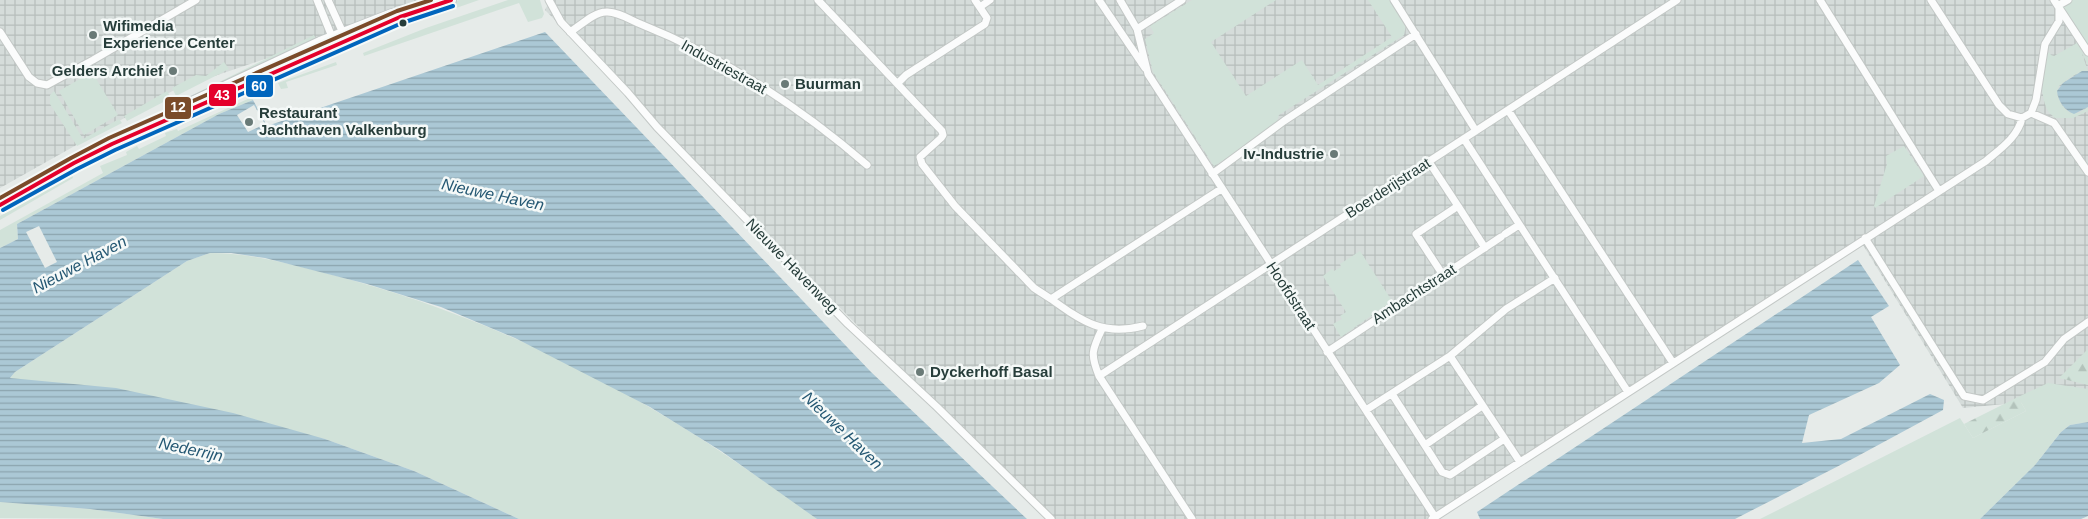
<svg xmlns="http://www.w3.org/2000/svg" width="2088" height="519" viewBox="0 0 2088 519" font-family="Helvetica,sans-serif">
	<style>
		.industrial { fill: url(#industrial-grid) }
		.grass { fill: #d1e2d9 }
		.forest { fill: url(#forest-firs) }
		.water { fill: url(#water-rules) }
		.pier { fill: #e6ebe9 }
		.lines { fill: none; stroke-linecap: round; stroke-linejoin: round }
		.street-casing { stroke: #c3c8c6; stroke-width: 9 }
		.secondary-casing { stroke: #c2c8c7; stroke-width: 12 }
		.street { stroke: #fbfcfc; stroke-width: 7 }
		.secondary { stroke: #fbfcfc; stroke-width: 10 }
		.bus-1-casing { stroke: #f5f9f8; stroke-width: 8 }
		.bus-2-casing { stroke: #f5f9f8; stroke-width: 8 }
		.bus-3-casing { stroke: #f5f9f8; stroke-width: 8 }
		.bus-1 { stroke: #e4002b; stroke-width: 4 }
		.bus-2 { stroke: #0065bd; stroke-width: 4 }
		.bus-3 { stroke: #7a4b2a; stroke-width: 4 }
		.bus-dot { fill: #263d3a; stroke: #f5f9f8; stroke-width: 2 }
		.poi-dot { fill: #697a77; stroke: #f5f9f8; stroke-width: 2 }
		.labels { text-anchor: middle; stroke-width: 5; stroke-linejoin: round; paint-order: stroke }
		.poi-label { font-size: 15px; font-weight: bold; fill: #263d3a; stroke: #f5f9f8; text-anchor: start }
		.street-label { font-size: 15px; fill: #263d3a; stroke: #f5f9f8 }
		.water-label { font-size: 16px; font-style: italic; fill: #255873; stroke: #f5f9f8 }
		.line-badge { stroke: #f5f9f8; stroke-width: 2 }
		.badge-label { font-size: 14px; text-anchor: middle; font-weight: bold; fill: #fff }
	</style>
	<defs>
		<pattern id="industrial-grid" width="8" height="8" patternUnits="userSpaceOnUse" patternTransform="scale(1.25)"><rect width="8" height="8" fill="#d5dcda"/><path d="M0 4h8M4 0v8" fill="none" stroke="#b7bebc"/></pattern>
		<pattern id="forest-firs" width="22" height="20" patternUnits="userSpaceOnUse" patternTransform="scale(1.25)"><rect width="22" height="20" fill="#d1e2d9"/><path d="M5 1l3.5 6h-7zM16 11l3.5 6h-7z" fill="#b3c3bb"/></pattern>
		<pattern id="water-rules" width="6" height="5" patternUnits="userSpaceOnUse" patternTransform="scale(1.25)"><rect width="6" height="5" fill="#abc8d5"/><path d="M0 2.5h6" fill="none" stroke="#8ba4ae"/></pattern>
	</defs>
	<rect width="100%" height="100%" fill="#e6ebe9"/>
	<path class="industrial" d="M0 0H440L176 89 0 188Z
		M550 0H2088V396L1963 408 1863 245 1439 519H1049L545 10Z"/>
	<path class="grass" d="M459 0H479L419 21 417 18 431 9Z
		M508 0H540L544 14 542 18 528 22 519 3 364 56 363 53 426 28Z
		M1192 0H1276L1211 42 1246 96 1302 60 1318 85 1392 37 1368 0H1389L1406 25 1404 35 1279 115 1276 123 1252 142 1214 166 1153 72 1145 39 1154 33 1150 26Z
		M2072 0H2088V66L2081 51 2088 71C2077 71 2067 80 2059 86 2054 96 2062 107 2070 113H2079L2088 107V111L2073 118H2055C2053 116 2048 112 2047 109 2040 95 2040 65 2049 52L2051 55 2054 56 2077 43 2062 6Z
		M314 35 317 41 174 107 81 154 80 151Z
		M224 62 229 69 176 96 172 88 196 75 206 76Z
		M336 62 337 65 286 82 288 88 281 89 278 83Z
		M92 72 118 115 84 135 59 91Z
		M264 86V88L182 125 180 122Z
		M54 91 83 139 119 119 122 123 77 146 50 104V95Z
		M167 91 171 98 127 121 124 116Z
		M252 97 253 100 219 114 17 224 18 239 0 248V230L103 173 100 166 127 155 126 152 137 146 139 149 166 136 165 133 177 129 178 131Z
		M1904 146 1924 176 1875 208 1874 206 1887 164 1886 156Z
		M62 161 63 164 0 199V196Z
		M72 175 73 178 0 220V216Z
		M1360 251 1392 301 1341 337 1333 324 1342 319 1340 316 1346 312 1323 276 1332 269 1334 271 1341 267 1340 264Z
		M210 253C251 253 289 264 329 274 481 313 624 383 752 473 774 488 796 502 817 519H519L414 471 325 439 10 378 15 372 187 261Z
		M2048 383 2088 389V422L2070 425 2061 432 2035 465 1980 519H1760L1960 418 1973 438 2026 411 2018 397Z
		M0 502 90 509 163 519 0 518Z"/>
	<path class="forest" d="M2088 349V385L2059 378Z
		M2018 397 2026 411 1973 438 1964 424Z"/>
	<path class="water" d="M545 32 871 372 1027 519H817L721 451 650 407 515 338 441 307 367 284 265 258 231 253H210L187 261 15 372 10 378 116 388 233 413 325 439 414 471 519 519H163L90 509 0 502V248L18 239 17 224 219 114 253 100 267 126Z
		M2082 71H2088V107L2074 114C2065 111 2058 101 2057 91L2063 83Z
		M1858 260 1889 306 1871 317 1900 365 1879 383 1809 415 1802 443 1841 439 1930 394 1944 400 1943 410 1856 457 1735 519H1480L1477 512Z
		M2088 422V516L2081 519H1980L2035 465 2061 432 2070 425Z"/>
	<path class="pier" d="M254 105 265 124 248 132 237 115Z
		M39 226 57 262 45 268 26 232Z"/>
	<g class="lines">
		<g class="street-casing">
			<path id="street" d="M317 0 332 37 336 40
				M328 0 343 33 342 36
				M549 0 561 22 628 93 657 127 848 324 937 407 1051 519
				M818 0 942 131 943 135 941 138 920 157 922 164 955 206 1034 288 1051 299 1221 189
				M1099 0 1145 68
				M1120 0 1137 29 1148 74 1435 517
				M1394 0 1476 131
				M1820 0 1939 191
				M1931 0 1999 105 2008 114 2022 118
				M2054 0 2088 52
				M980 7 990 0
				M1137 29 1182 0
				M0 32 29 77 37 83 47 85 93 60 196 0
				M570 32C580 26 594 12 606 12 616 11 629 19 638 23 721 56 800 107 867 165
				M898 83 906 75 985 24 987 18 975 0
				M1508 110 1673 363
				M2031 113 2054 123 2088 172
				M1464 139 1628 392
				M1429 162 1458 206
				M1212 174 1284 121 1416 34
				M1505 234 1519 225
				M1865 238 1964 396 1983 400 2045 362 2064 339 2088 322
				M1443 275 1416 234 1458 206 1485 248
				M1051 299C1083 322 1103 336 1143 326
				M1102 329C1092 350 1090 354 1099 376L1192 519
				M1327 352 1501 237
				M1450 356 1520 462
				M1099 376 1677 0
				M1392 394 1442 472 1450 475 1504 439
				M1366 410 1450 356 1506 309 1555 278
				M1425 445 1482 406
				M1432 519 1986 161C2000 149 2018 137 2022 118L2031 113 2036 100 2045 44 2059 21V5L2068 0"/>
		</g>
		<g class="secondary-casing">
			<path id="secondary" d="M177 109 320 42 392 14
				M0 205 74 163 112 144 359 35 400 17 451 0"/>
		</g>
		<use href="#street" class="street"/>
		<use href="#secondary" class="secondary"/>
		<g class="bus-1-casing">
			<path id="bus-1" d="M0 205 74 163 112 144 400 17 451 0"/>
		</g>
		<g class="bus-2-casing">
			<path id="bus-2" d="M3 210 77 169 115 150 402 23 453 6"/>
		</g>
		<g class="bus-3-casing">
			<path id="bus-3" d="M0 198 71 158 109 138 397 11 431 0"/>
		</g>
		<use href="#bus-1" class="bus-1"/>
		<use href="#bus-2" class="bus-2"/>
		<use href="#bus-3" class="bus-3"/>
	</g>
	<circle class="bus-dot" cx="403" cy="23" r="4.5"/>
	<g class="poi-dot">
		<circle cx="93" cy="35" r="5"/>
		<circle cx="173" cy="71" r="5"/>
		<circle cx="785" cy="84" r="5"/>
		<circle cx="249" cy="122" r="5"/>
		<circle cx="1334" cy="154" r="5"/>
		<circle cx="920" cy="372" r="5"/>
	</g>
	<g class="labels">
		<g class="poi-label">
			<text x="103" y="31">Wifimedia<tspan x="103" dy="17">Experience Center</tspan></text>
			<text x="163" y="76" text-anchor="end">Gelders Archief</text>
			<text x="795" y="89">Buurman</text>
			<text x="259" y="118">Restaurant<tspan x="259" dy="17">Jachthaven Valkenburg</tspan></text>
			<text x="1324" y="159" text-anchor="end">Iv-Industrie</text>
			<text x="930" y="377">Dyckerhoff Basal</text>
		</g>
		<g class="street-label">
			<text transform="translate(724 67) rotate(29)" y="5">Industriestraat</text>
			<text transform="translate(1388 188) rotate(-33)" y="5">Boerderijstraat</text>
			<text transform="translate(792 266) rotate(46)" y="5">Nieuwe Havenweg</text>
			<text transform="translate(1414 294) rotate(-33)" y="5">Ambachtstraat</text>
			<text transform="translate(1291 296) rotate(57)" y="5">Hoofdstraat</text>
		</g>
		<g class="water-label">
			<text transform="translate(493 194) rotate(12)" y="6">Nieuwe Haven</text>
			<text transform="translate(79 264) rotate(-28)" y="6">Nieuwe Haven</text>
			<text transform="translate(843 430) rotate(44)" y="6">Nieuwe Haven</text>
			<text transform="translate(191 449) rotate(12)" y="6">Nederrijn</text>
		</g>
	</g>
	<g class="line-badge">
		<rect x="245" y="74" width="29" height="24" rx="5" fill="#0065bd"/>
		<rect x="208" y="83" width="29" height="24" rx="5" fill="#e4002b"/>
		<rect x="164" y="96" width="28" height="24" rx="5" fill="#7a4b2a"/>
	</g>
	<g class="badge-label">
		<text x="259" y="91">60</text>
		<text x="222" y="100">43</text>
		<text x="178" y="112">12</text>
	</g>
</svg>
